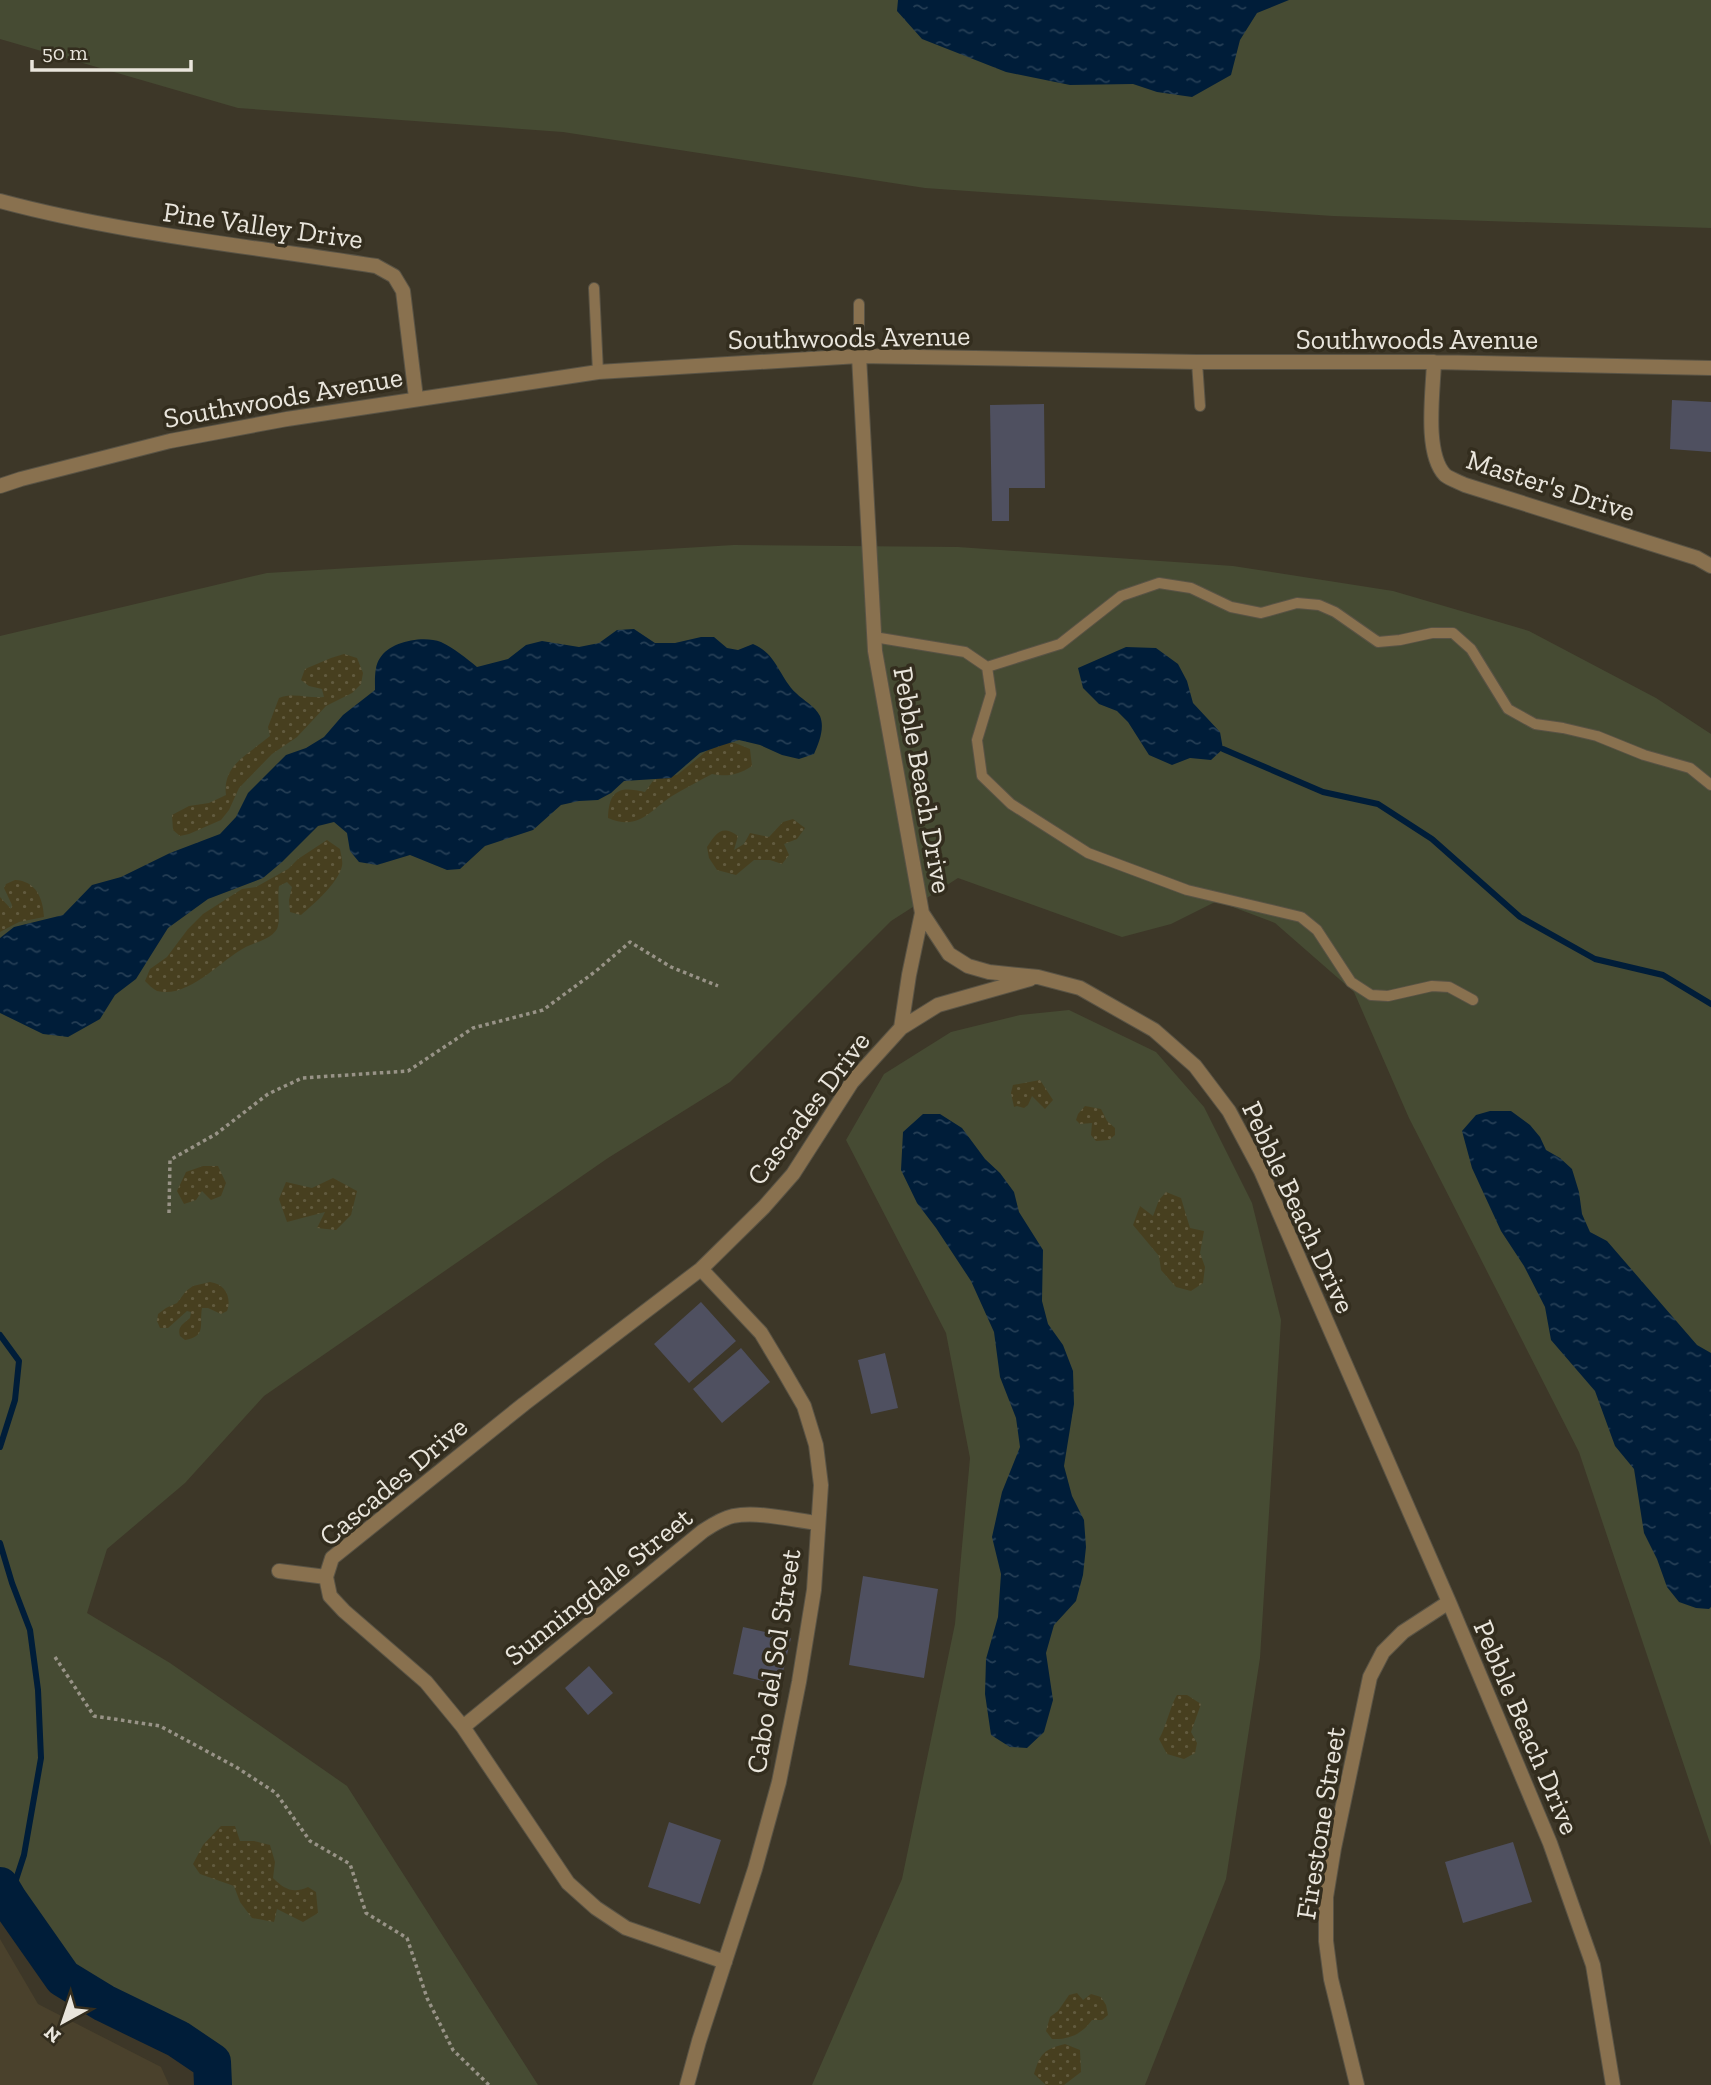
<svg xmlns="http://www.w3.org/2000/svg" width="1711" height="2085" viewBox="0 0 1711 2085" font-family="'Zilla Slab',serif">
	<style>
		.built { fill: #4a412c }
		.grass { fill: #464b33 }
		.sand { fill: url(#sand-dots) }
		.water { fill: url(#water-ripples) }
		.lines { fill: none; stroke-linecap: round; stroke-linejoin: round }
		.stream { stroke: #001d39; stroke-width: 6 }
		.river { stroke: #001d39; stroke-width: 38 }
		.building { fill: #4f5060 }
		.lane-casing { stroke: #595345; stroke-width: 12 }
		.street-casing { stroke: #595345; stroke-width: 16 }
		.path { stroke: #989387; stroke-width: 3.5; stroke-dasharray: 3.5 3.5; stroke-linecap: butt }
		.lane { stroke: #89714f; stroke-width: 10 }
		.street { stroke: #89714f; stroke-width: 14 }
		.labels { text-anchor: middle; stroke-width: 7; stroke-linejoin: round; paint-order: stroke }
		.street-label { font-size: 28px; fill: #e9e5dc; stroke: #332d1e }
	</style>
	<defs>
		<pattern id="sand-dots" width="8" height="8" patternUnits="userSpaceOnUse" patternTransform="scale(1.75)"><rect width="8" height="8" fill="#473f1f"/><path d="M2 2h.1M6 6h.1" fill="none" stroke="#625b3f" stroke-width="1.8" stroke-linecap="round"/></pattern>
		<pattern id="water-ripples" width="26" height="14" patternUnits="userSpaceOnUse" patternTransform="scale(1.75)"><rect width="26" height="14" fill="#001d39"/><path d="M2 4q2-2 4 0t4 0M15 11q2-2 4 0t4 0" fill="none" stroke="#253e55"/></pattern>
	</defs>
	<rect width="100%" height="100%" fill="#3d3728"/>
	<path class="built" d="M0 1939 38 2004 161 2067 169 2085H0Z"/>
	<path class="grass" d="M0 0H1711V228L1333 216 925 188 563 132 238 108 0 39Z
		M734 545 958 547 1233 566 1393 591 1529 631 1656 698 1711 734V1846L1579 1452 1409 1118 1354 992 1275 923 1217 901 1171 924 1122 937 958 878 891 921 730 1082 608 1158 264 1396 185 1483 107 1549 87 1613 170 1663 347 1786 538 2085H213L212 2062 178 2039 104 2003 63 1978 9 1901 0 1886V636L267 573Z
		M1069 1010 1156 1052 1204 1107 1252 1203 1281 1320 1260 1658 1226 1879 1145 2085H812L902 1879 955 1624 970 1458 946 1333 846 1140 884 1074 951 1032 1020 1015Z"/>
	<path class="sand" d="M344 654 357 658 363 673 361 684 352 693 326 706 297 737 272 754 239 788 229 810 221 820 189 834 180 836 173 830 172 815 189 806 209 803 226 795C222 765 249 754 270 736L268 727 279 698C294 692 309 699 324 697L322 689 309 686 301 680 305 669 331 658Z
		M724 743H735L750 749 752 766C738 775 728 777 712 774 699 781 685 788 672 796 649 811 639 831 608 818 609 790 619 786 645 792L653 781 660 777 677 775 709 749Z
		M793 819 805 828 797 839 784 844 789 855 782 864 770 860H754L736 875 717 870 709 858 707 847C716 833 722 824 738 836L734 850 744 844 750 833 769 837 783 822Z
		M327 840 340 849C341 855 343 861 342 866 338 883 314 904 301 915L290 912 289 900 292 887 287 882 279 886C277 897 281 921 277 929 270 940 255 942 244 948 220 961 188 999 157 991 153 989 148 984 145 981L150 969 167 957 188 929 203 914 242 889 256 887 288 869 298 859Z
		M15 880C36 881 43 898 44 917L19 922 0 932V897L11 909 12 905 4 888 6 884Z
		M1040 1080 1053 1100 1045 1109 1032 1096 1028 1105 1024 1108 1017 1106 1014 1107 1011 1093 1013 1085Z
		M1085 1106 1101 1109 1107 1121 1115 1128V1135L1109 1140 1096 1141 1091 1135 1092 1123 1080 1124 1076 1120 1078 1114Z
		M203 1166H218L226 1183 221 1196 211 1200 202 1191 196 1200 184 1204 177 1191 186 1172Z
		M333 1178 357 1191 351 1215 336 1230 317 1228 325 1212 287 1222 279 1199 286 1182 312 1188Z
		M1166 1192 1181 1198 1190 1228 1204 1231 1200 1253 1205 1267 1203 1283 1191 1291 1176 1287 1161 1270 1159 1256 1133 1225 1140 1206 1153 1216 1159 1200Z
		M210 1282C225 1284 232 1297 227 1311L221 1314 208 1308H202C199 1325 207 1336 185 1340L180 1336C177 1327 183 1324 190 1318L191 1312 187 1311 168 1328H160L157 1321 158 1314 166 1308 177 1303 186 1291 193 1286Z
		M1177 1695H1187L1201 1704 1191 1732 1197 1743 1195 1753 1184 1759 1167 1754 1159 1739C1167 1725 1169 1709 1177 1695Z
		M221 1826H235L240 1841H254L270 1845 275 1862 273 1878C284 1889 293 1894 308 1887L316 1892 318 1913 303 1922 277 1909 274 1922 252 1918 240 1902 234 1886 200 1874 193 1864 203 1845Z
		M1077 1993 1083 2000 1091 1994 1101 1997 1106 2005 1108 2015 1102 2020H1092C1082 2034 1069 2040 1052 2039L1046 2031 1050 2017 1058 2011 1069 1995Z
		M1065 2044 1080 2050 1081 2072 1064 2085H1046L1034 2074C1040 2054 1044 2049 1065 2044Z"/>
	<path class="water" d="M898 0H1289L1257 13 1240 40 1231 75 1192 97 1157 92 1133 84 1070 85 1006 72 922 39 897 11Z
		M634 629 655 643H675L701 637H714L727 648 738 650 753 644C777 654 779 677 796 693 804 701 815 706 820 716 825 728 819 743 814 754L799 759 782 755 760 745 739 740 720 746 700 753 671 778 624 781 611 793 598 800 579 801 561 805 533 830 485 846 460 869 447 870 410 855 377 865 359 862 350 851 347 833 334 822 318 826 282 862 263 878 208 899 168 928 136 979 115 995 100 1019 68 1037 43 1034 0 1013V938L14 927 63 915 92 885 121 877 170 853 220 834 236 817 248 793 286 755 306 748 324 737 343 715 375 690C375 681 374 666 380 658 390 641 424 635 441 642 454 648 466 658 477 667L508 659 526 645 542 641 579 647 599 643 617 630Z
		M1126 647 1156 648 1178 664 1187 681 1193 703 1220 732 1223 749 1211 760 1190 758 1172 765 1149 755 1128 722 1117 711 1099 704 1083 688 1078 668Z
		M1490 1111H1511L1530 1125 1540 1137 1546 1150 1560 1158 1572 1169 1579 1192 1582 1214 1590 1232 1607 1241 1697 1345 1711 1353V1607L1709 1609 1696 1608 1679 1602 1667 1587 1657 1559 1644 1533 1634 1469 1615 1446 1595 1391 1551 1340 1545 1307 1524 1266 1501 1231 1472 1168 1462 1131 1476 1115Z
		M923 1114H940L962 1128 985 1159 1000 1173 1014 1192 1019 1212 1043 1250 1042 1301 1048 1324 1063 1345 1073 1371 1074 1404 1064 1466 1072 1496 1084 1520 1086 1547 1083 1575 1076 1601 1054 1625 1046 1653 1053 1700 1044 1732 1027 1748 1010 1747 991 1735 985 1694 986 1659 998 1617 1001 1574 992 1537 1002 1492 1020 1447 1016 1418 1000 1377 994 1332 971 1281 936 1228 917 1203 901 1170 903 1132Z"/>
	<g class="lines">
		<path class="stream" d="M1223 749 1323 792 1378 804 1432 839 1520 917 1595 959 1663 975 1711 1004
			M0 1335 19 1361 15 1400 0 1447
			M0 1543 12 1583 30 1630 38 1690 41 1758 24 1855 9 1901"/>
		<path class="river" d="M0 1886 9 1901 63 1978 104 2003 178 2039 212 2062 213 2085"/>
	</g>
	<path class="building" d="M1672 400 1711 402V452L1670 449Z
		M1044 404 1045 488H1009V521H992L990 405Z
		M701 1302 736 1341 689 1383 654 1344Z
		M741 1348 770 1382 722 1423 693 1389Z
		M885 1353 898 1408 871 1414 858 1360Z
		M863 1576 938 1589 924 1678 849 1665Z
		M743 1627 791 1638 780 1685 733 1674Z
		M589 1666 613 1693 588 1715 565 1688Z
		M669 1822 721 1840 700 1904 648 1887Z
		M1513 1842 1532 1902 1463 1923 1445 1862Z"/>
	<g class="lines">
		<g class="lane-casing">
			<path id="lane" d="M594 288 598 372
				M859 304V356
				M1197 362 1200 406
				M874 637 965 652 987 667 991 694 977 740 982 776 1011 804 1088 853 1187 890 1301 917 1317 930 1351 982 1371 995 1388 996 1432 986 1449 987 1473 1000
				M987 667 1060 644 1121 596 1159 583 1191 588 1231 607 1261 613 1297 603 1319 605 1335 612 1378 642 1400 640 1432 633H1453L1471 649 1508 709 1535 724 1563 728 1597 736 1644 755 1690 768 1711 785"/>
		</g>
		<g class="street-casing">
			<path id="street" d="M0 201C123 234 250 246 376 266L394 276 403 291 416 398
				M859 356 875 651 922 913 949 954 968 966 989 972 1038 977 1080 988 1154 1030 1195 1066 1229 1111 1261 1171 1449 1602 1550 1843 1593 1965 1613 2085
				M1434 362C1433 392 1424 453 1445 475 1450 479 1459 482 1465 485L1697 558 1711 566
				M0 486 21 479 170 441 287 419 598 372 859 356 1197 362H1434L1711 368
				M901 1028 909 975 922 913
				M279 1571 326 1577
				M463 1727 703 1531C712 1525 723 1518 733 1516 758 1511 793 1520 818 1523
				M725 1962 626 1928 596 1908 568 1883 463 1727 426 1682 344 1611 330 1596 326 1577 332 1558 524 1404 701 1269 764 1207 793 1174 852 1082 901 1028 938 1005 1030 979
				M687 2085 699 2041 755 1869 779 1782 799 1682 814 1590 821 1485 816 1445 804 1406 782 1368 761 1333 701 1269
				M1357 2085 1331 1979 1326 1941V1897L1334 1848 1370 1677 1383 1652 1403 1632 1449 1602"/>
		</g>
		<path class="path" d="M169 1213 170 1160 216 1134 268 1094 302 1078 408 1071 473 1028 543 1010 596 971 630 942 671 967 718 986
			M55 1657 94 1716 160 1726 236 1767 276 1793 310 1841 350 1864 366 1913 407 1938 427 1998 453 2050 489 2085"/>
		<use href="#lane" class="lane"/>
		<use href="#street" class="street"/>
	</g>
	<g class="labels">
		<g class="street-label">
			<text transform="translate(263 225) rotate(8)" y="10">Pine Valley Drive</text>
			<text transform="translate(849 337) rotate(-1)" y="10">Southwoods Avenue</text>
			<text x="1417" y="349">Southwoods Avenue</text>
			<text transform="translate(283 397) rotate(-10)" y="10">Southwoods Avenue</text>
			<text transform="translate(1551 485) rotate(18)" y="10">Master's Drive</text>
			<text transform="translate(923 780) rotate(80)" y="10">Pebble Beach Drive</text>
			<text transform="translate(808 1108) rotate(-53)" y="10">Cascades Drive</text>
			<text transform="translate(1299 1207) rotate(65)" y="10">Pebble Beach Drive</text>
			<text transform="translate(393 1481) rotate(-40)" y="10">Cascades Drive</text>
			<text transform="translate(598 1586) rotate(-39)" y="10">Sunningdale Street</text>
			<text transform="translate(773 1661) rotate(-81)" y="10">Cabo del Sol Street</text>
			<text transform="translate(1527 1727) rotate(67)" y="10">Pebble Beach Drive</text>
			<text transform="translate(1320 1823) rotate(-81)" y="10">Firestone Street</text>
		</g>
	</g>
	<g transform="translate(63 2022) rotate(220)" stroke="#332d1e" stroke-width="5" paint-order="stroke">
	<path d="M0-5L12 26L0 18L-12 26Z" fill="#e9e5dc"/>
	<text y="-10" font-size="19" font-weight="bold" text-anchor="middle" fill="#e9e5dc">N</text>
	</g>
	<path d="M32 60v10h159v-10" fill="none" stroke="#e9e5dc" stroke-width="3.5"/>
	<text x="42" y="60" font-size="21" fill="#e9e5dc" stroke="#332d1e" stroke-width="5" paint-order="stroke">50 m</text>
</svg>
